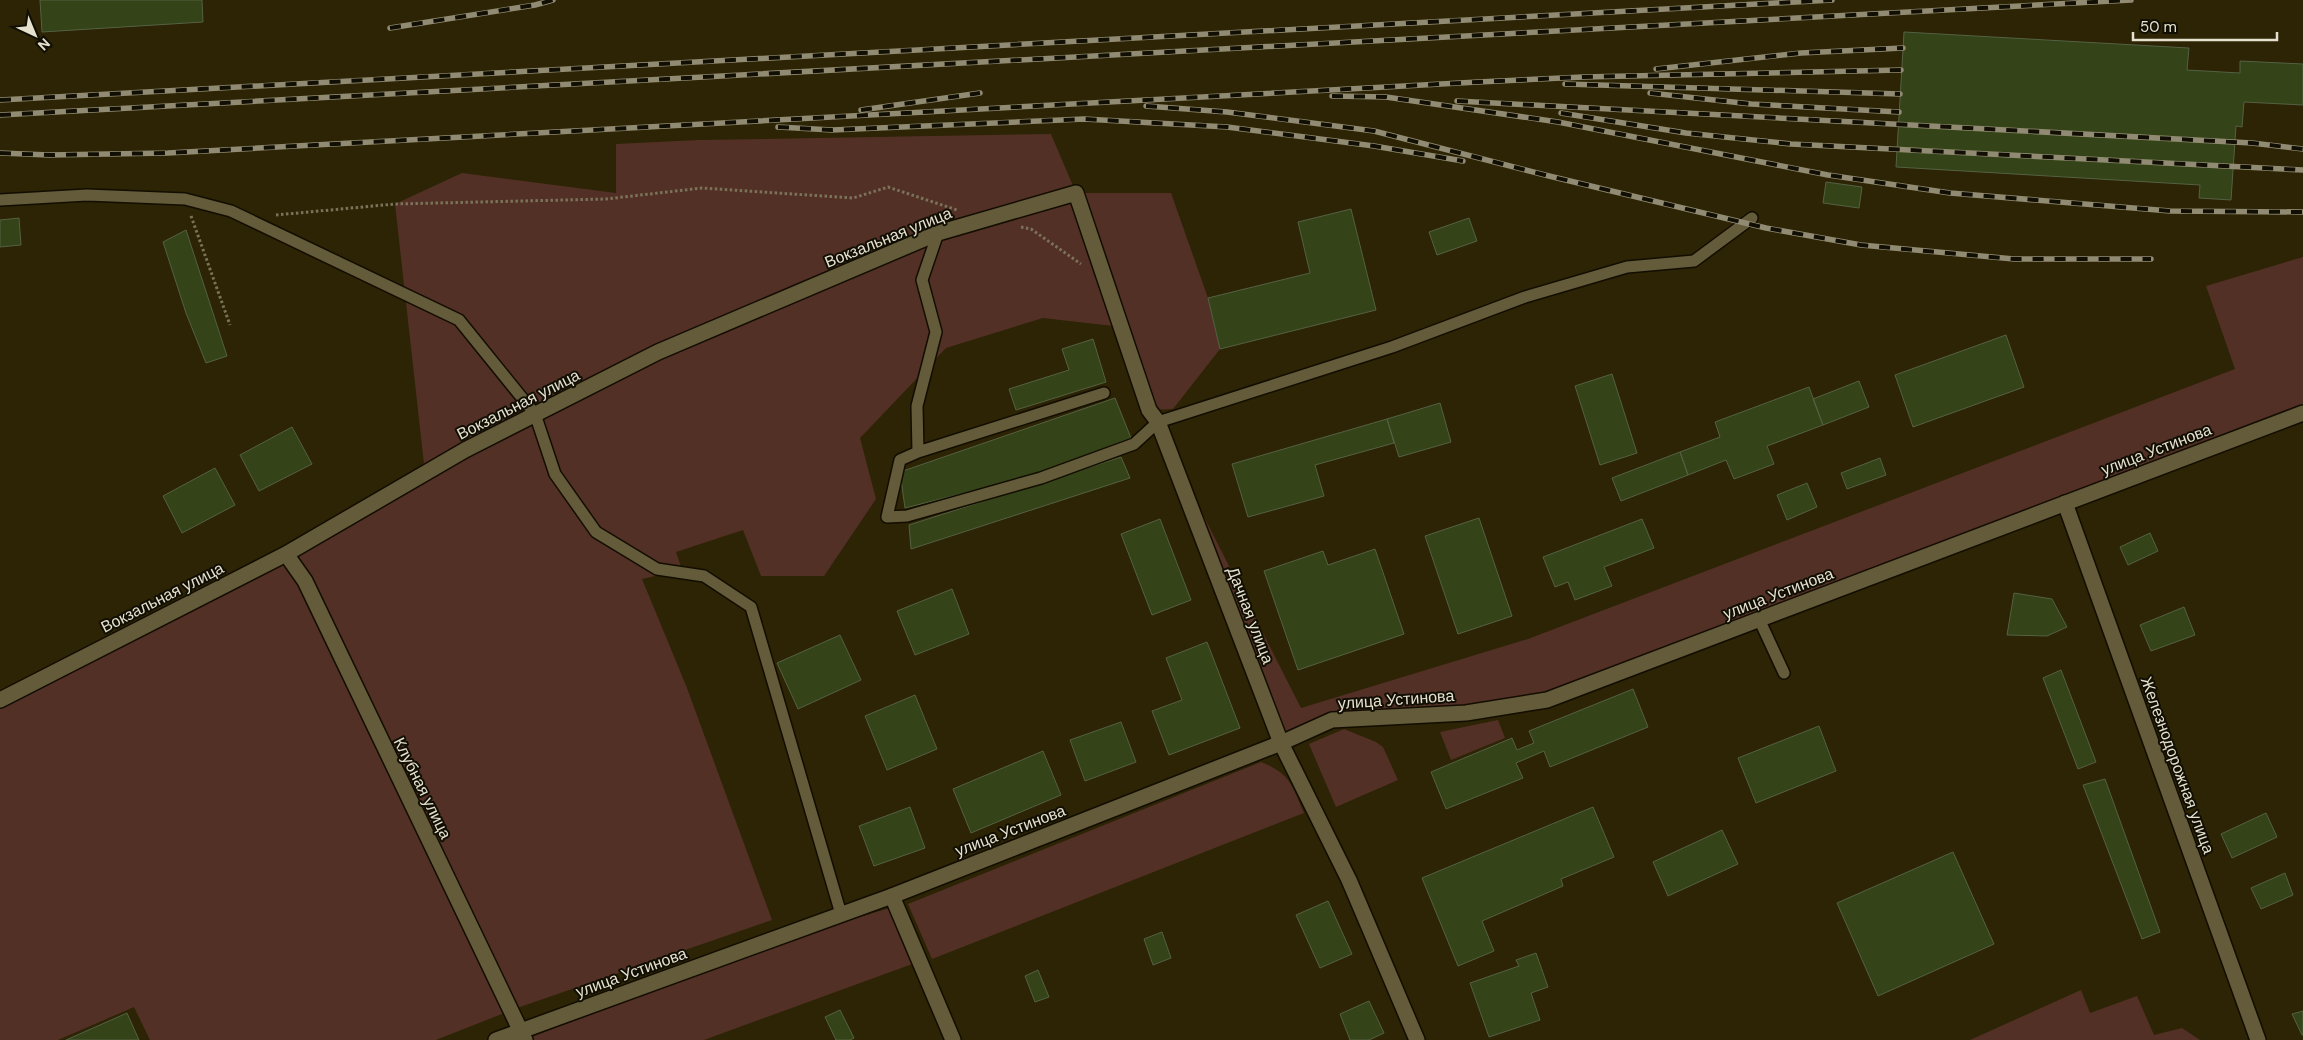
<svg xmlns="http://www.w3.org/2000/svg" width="2303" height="1040" viewBox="0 0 2303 1040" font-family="'DM Sans',sans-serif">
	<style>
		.green { fill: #533026 }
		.building { fill: #344318; stroke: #556143 }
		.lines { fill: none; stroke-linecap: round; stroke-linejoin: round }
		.lane-casing { stroke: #130d00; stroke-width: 14 }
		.street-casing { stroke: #130d00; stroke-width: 18 }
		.secondary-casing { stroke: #130d00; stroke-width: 18 }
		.path { stroke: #7a7359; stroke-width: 3; stroke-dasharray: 2.5 2.5; stroke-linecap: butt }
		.lane { stroke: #635b3a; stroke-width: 11 }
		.street { stroke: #635b3a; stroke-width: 15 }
		.secondary { stroke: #635b3a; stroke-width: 15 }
		.rail-casing { stroke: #928b73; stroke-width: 5.5 }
		.rail { stroke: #110e03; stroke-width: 4; stroke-dasharray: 11; stroke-linecap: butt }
		.labels { text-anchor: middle; stroke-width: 4; stroke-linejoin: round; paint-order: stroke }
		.street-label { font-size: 16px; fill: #e6e1cf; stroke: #110e03 }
	</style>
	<rect width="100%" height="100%" fill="#2c2404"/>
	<path class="green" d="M1051 134 1076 193H1171L1208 298 1220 349 1173 409 1149 410 1122 327 1043 318 946 348 860 438 876 499 824 576H761L743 530 676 552 682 570 642 579 687 688 772 920 517 1008 436 1040H150L134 1007 58 1040H0V701L425 473 395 204 462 173 616 193V144L699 140Z
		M2303 257V413L1547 700 1332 720 1283 737 1195 499 1301 708 1528 639 2235 369 2206 286Z
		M1498 720 1505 738 1451 760 1440 732Z
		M1344 729 1376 742 1383 747 1398 780 1336 807 1309 744Z
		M1261 762C1291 774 1292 786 1304 813L932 959 908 904Z
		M893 907 915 963 704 1040H533L532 1037 783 940Z
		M2081 990 2090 1013 2137 996 2154 1035 2182 1028 2200 1040H1970Z"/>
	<path class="building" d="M40 0H202L203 22 42 32Z
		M1904 32 2189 48 2187 70 2240 73V61L2303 64V105L2244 102 2242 127 2236 126 2231 200 2199 198 2200 185 1896 167Z
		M1826 182 1862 187 1859 208 1823 203Z
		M1351 209 1376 310 1220 349 1208 298 1310 273 1298 222Z
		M19 218 21 245 0 247V220Z
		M1469 218 1477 241 1437 255 1429 232Z
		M186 230 227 356 206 363 186 313 163 242Z
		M2006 335 2024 387 1913 427 1895 375Z
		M1093 339 1106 382 1016 410 1009 389 1069 370 1062 349Z
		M1612 374 1637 453 1600 465 1575 386Z
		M1859 381 1869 407 1823 425 1813 399Z
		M1809 387 1823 425 1767 446 1774 464 1734 479 1726 460 1688 475 1680 452 1720 437 1715 422Z
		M1115 398 1131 438 1032 476 905 508 900 472Z
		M1440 403 1451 442 1399 457 1387 419Z
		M1387 419 1394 443 1315 465 1324 496 1248 517 1232 464Z
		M292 427 312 464 259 491 240 455Z
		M1680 452 1688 475 1621 501 1612 478Z
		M1121 457 1130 478 911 549 909 525Z
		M1880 458 1886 475 1847 489 1841 473Z
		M215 468 235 505 182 533 163 496Z
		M1807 483 1817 507 1787 520 1777 495Z
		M1479 518 1512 616 1458 634 1425 536Z
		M1160 519 1191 600 1152 615 1121 534Z
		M1642 519 1654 548 1604 567 1612 586 1575 600 1568 582 1555 587 1543 557Z
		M2150 533 2158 551 2128 565 2120 547Z
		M1375 549 1404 634 1298 670 1264 571 1323 551 1328 565Z
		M952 589 969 634 915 655 897 611Z
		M2014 593 2052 599 2067 627 2047 636 2007 635Z
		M2184 607 2195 635 2151 651 2140 625Z
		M840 635 861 680 798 709 777 663Z
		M1207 642 1240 728 1169 755 1152 711 1182 700 1166 658Z
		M2061 670 2096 762 2078 769 2043 678Z
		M1633 689 1648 727 1550 767 1544 751 1516 763 1523 778 1446 809 1431 772 1512 738 1517 750 1534 743 1529 731Z
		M915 695 937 749 887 770 865 716Z
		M1121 722 1136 762 1085 781 1070 740Z
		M1819 726 1836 771 1756 803 1738 758Z
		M1043 751 1061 795 971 833 953 789Z
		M2105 779 2160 932 2142 939 2083 785Z
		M910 807 925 848 874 866 859 826Z
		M1593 807 1614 857 1561 879 1563 886 1482 921 1494 951 1458 966 1422 878Z
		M2266 813 2277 837 2232 858 2221 834Z
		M1722 830 1738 864 1668 896 1653 862Z
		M1953 852 1994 944 1878 996 1837 903Z
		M2285 873 2293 895 2261 909 2251 888Z
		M1328 901 1352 954 1320 968 1296 915Z
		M1162 932 1171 958 1153 965 1144 939Z
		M1536 953 1548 987 1531 993 1540 1020 1489 1037 1470 983 1519 966 1516 960Z
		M1038 970 1049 997 1035 1002 1025 976Z
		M1369 1001 1384 1033 1369 1040H1350L1340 1014Z
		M840 1010 854 1038 850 1040H836L825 1017Z
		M2303 1011V1035H2302L2292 1014Z
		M127 1013 139 1040H66Z"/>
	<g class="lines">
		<g class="lane-casing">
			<path id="lane" d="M0 200 87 195 185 199 231 211 459 320 535 414 555 474 596 532 657 569 704 576 751 607 841 914
				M938 233 922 280 936 332 917 406 918 452 900 460 887 517 907 516 1041 478 1134 444 1158 422 1392 347 1525 297 1627 267 1694 261 1752 218
				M918 452 1104 393
				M1759 619 1784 673"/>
		</g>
		<g class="street-casing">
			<path id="street" d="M2065 503 2258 1040
				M286 554 305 581 525 1040
				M0 700 286 554 465 450 658 352 938 233 1076 193 1149 410 1158 422 1281 743 1349 880 1417 1040
				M892 896 953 1040"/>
		</g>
		<g class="secondary-casing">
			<path id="secondary" d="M496 1040 892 896 1281 743 1332 720 1466 713 1547 700 2303 413"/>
		</g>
		<path class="path" d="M276 215 395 204 606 199 702 188 853 198 888 187 957 210
			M191 216 230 325
			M1021 227 1031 229 1081 264"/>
		<use href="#lane" class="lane"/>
		<use href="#street" class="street"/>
		<use href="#secondary" class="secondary"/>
		<g class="rail-casing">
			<path id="rail" d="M390 28 535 5 553 0
				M1656 69 1801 53 1903 48
				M1565 84 1900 94
				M1650 93 1751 104 1899 112
				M1332 96 1386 97 1558 122 1828 175 1950 193 2170 211 2303 212
				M0 100 1832 0
				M1457 101 2252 143 2303 149
				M1146 106 1227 112 1374 131 1549 176 1766 228 1861 245 2014 259H2151
				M861 110 980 93
				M1561 113 1686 133 1791 144 2303 170
				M0 115 2131 0
				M778 127 832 130 1084 119 1227 127 1374 146 1463 161
				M0 153 49 155 168 153 1478 82 1583 77 1901 70"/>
		</g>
		<use href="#rail" class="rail"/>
	</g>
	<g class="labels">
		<g class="street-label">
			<text transform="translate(888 237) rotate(-22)" y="6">Вокзальная улица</text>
			<text transform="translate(518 404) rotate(-27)" y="6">Вокзальная улица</text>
			<text transform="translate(2156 449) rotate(-21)" y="6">улица Устинова</text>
			<text transform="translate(1778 593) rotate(-21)" y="6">улица Устинова</text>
			<text transform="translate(162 597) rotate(-27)" y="6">Вокзальная улица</text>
			<text transform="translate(1251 615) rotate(69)" y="6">Дачная улица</text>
			<text transform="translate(1396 699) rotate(-4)" y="6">улица Устинова</text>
			<text transform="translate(2178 765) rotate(70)" y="6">Железнодорожная улица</text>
			<text transform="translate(423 788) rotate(64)" y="6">Клубная улица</text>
			<text transform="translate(1010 830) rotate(-21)" y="6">улица Устинова</text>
			<text transform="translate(631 972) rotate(-20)" y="6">улица Устинова</text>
		</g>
	</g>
	<g transform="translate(35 35) rotate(136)" stroke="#110e03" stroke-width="4" paint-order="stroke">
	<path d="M0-4L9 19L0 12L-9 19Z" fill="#e6e1cf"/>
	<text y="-8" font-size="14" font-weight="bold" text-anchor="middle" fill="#e6e1cf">N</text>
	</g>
	<path d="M2133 32v8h144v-8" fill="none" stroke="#e6e1cf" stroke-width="2.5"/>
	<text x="2140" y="32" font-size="15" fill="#e6e1cf" stroke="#110e03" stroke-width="4" paint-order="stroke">50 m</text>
</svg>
